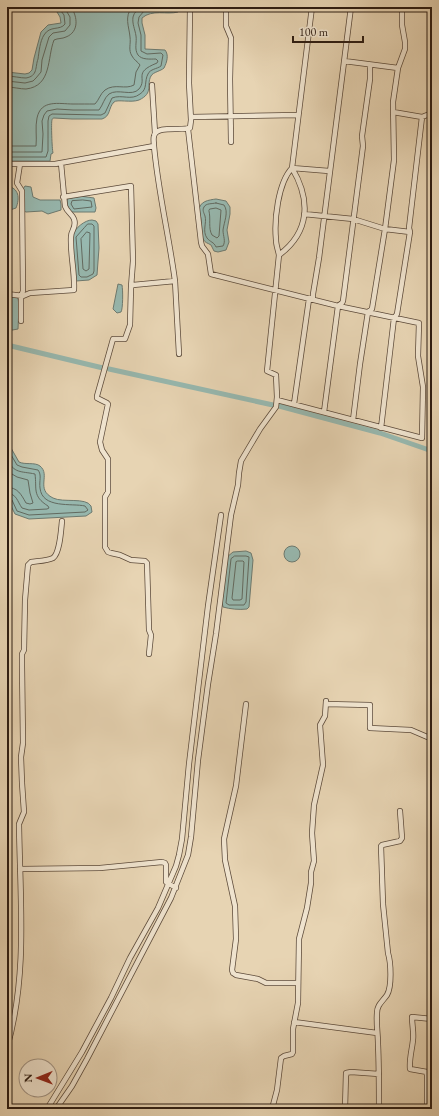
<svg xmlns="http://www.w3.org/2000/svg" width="439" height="1116" viewBox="0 0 439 1116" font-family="'EB Garamond',serif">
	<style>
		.water { fill: #97b8af; stroke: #6d7a70 }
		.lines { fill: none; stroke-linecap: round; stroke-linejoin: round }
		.shore { stroke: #626a60; stroke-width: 1 }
		.canal { stroke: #97b8af; stroke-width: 5 }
		.minor-casing { stroke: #5c4a3a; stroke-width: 6 }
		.minor { stroke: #efe3ce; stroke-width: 4.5 }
	</style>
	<rect width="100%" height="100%" fill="#e7d4b3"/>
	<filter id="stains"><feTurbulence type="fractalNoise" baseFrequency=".005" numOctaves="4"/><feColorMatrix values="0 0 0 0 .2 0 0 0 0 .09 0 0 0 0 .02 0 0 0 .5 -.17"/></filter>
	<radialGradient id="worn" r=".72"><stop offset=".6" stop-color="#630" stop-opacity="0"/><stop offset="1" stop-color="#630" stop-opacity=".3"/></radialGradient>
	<path class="water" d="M54 7H181L178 12C167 15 152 9 142 18V23L145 35V49L165 50C169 55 167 62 164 68 161 71 153 72 151 76 146 85 154 93 139 100 131 103 117 99 114 102 108 108 111 116 102 119H72L54 118C53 118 52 119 52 120 51 122 52 149 53 153L51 154 50 161H7V72L25 74 29 73 32 70 34 58 41 32 48 25 61 23 60 17Z
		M7 186C19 188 20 198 16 208L7 211Z
		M25 186 31 187 33 197 40 200H60L61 204V210L48 214 42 211 26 212 24 211 23 189Z
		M80 196 94 198 96 208 95 212H71L67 205V199Z
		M216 199 226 201 230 207V214L227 230 229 242 226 250 218 252 214 251C213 249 212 247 211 245 208 243 205 243 203 239 200 234 201 226 201 220 201 216 199 214 199 211 199 201 209 200 216 199Z
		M92 220 96 221 98 224 99 248 97 275 89 280 76 281C75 270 70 244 73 235 75 228 85 220 92 220Z
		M118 284 122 285C123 290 123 309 121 312L117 313 113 309Z
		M7 296 16 297 18 298 19 306 18 329 7 331Z
		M7 441 19 462C25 465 35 462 40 466 51 475 35 489 53 498 63 503 86 497 91 506L92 512 86 516 29 519 15 514 7 498Z
		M284 554a8 8 0 1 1 16 0a8 8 0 1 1-16 0Z
		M246 551 251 553 253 560 249 607 247 609C239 610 230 609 223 607L222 602 227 557 233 552Z"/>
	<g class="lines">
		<path class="shore" d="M7 76C13 76 20 78 26 78 38 76 35 67 38 59 39 52 40 41 44 35 50 25 60 31 65 24L64 15 58 7
			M7 81 25 83 33 81 36 78 41 72 42 60 49 37 53 33 65 31 70 25V17L64 7
			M7 87C13 87 20 89 26 89 52 86 47 58 54 40 58 38 62 39 66 37 79 32 78 17 71 7
			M7 146H36C37 137 35 127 37 118 41 99 59 104 73 104 81 104 88 104 95 104 99 100 100 94 105 90 115 83 125 90 134 85L136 72 140 65C138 62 134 60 132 56 128 50 131 44 130 37 129 26 124 17 132 7
			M7 152H42L43 134 42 121 44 115 47 111 57 109 73 110H99C103 105 104 98 109 94 118 88 132 97 139 89 148 78 132 73 157 63L158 61 156 59C150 59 142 60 138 55 134 49 137 42 136 36 135 29 132 24 133 17 134 12 138 10 141 7
			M7 157H46L48 151V121L49 116 52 114 101 115 105 113 112 98C122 94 131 101 140 94 148 89 144 81 148 74 150 69 157 69 161 66L163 55 161 53 147 54 141 51V35L138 23 139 17 144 11 148 10 174 9 176 7
			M83 200 91 201 92 207 74 209 71 204 72 201Z
			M216 203 224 205C229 212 224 222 223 230 223 236 226 241 223 246L216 247C214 242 210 242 207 238 202 231 207 223 205 216 204 213 202 210 204 207 206 203 212 204 216 203Z
			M210 209 216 208 221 210 219 236 217 238 212 235C208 228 211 219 209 211Z
			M88 224H92L94 226V271L93 274 87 277H81L79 275 76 237 84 228Z
			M87 232 90 233 89 269 86 271 83 269 81 239Z
			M7 448 17 465 22 467 38 470C42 475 39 481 40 488 42 509 72 503 85 506L88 510 85 512 29 515 17 511 12 500 7 498
			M7 459C14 474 21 471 35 474 37 489 32 496 48 506L49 508 47 509 29 510 22 508C17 501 17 494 7 493
			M7 471 17 477 28 480 30 493 33 503 30 504 26 503C21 494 18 488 7 487
			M235 556H246L249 557 246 602 244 605H229L226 603 231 559Z
			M238 561H243L244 562 242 599 240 600H233L232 598 236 562Z"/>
		<path class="canal" d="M7 345 103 368
			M109 369 273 405
			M279 406 380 433 432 451"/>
		<g class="minor-casing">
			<path id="minor" d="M226 7V26L231 38 230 79 231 142
				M344 61 398 68
				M152 85 155 133
				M393 112 422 117 432 113
				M191 117 298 115
				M188 129 201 242 202 246 208 254 211 274 338 306 419 323 418 356 423 387 422 438 277 400
				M7 164H55L154 146C154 143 153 139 154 136 156 125 181 131 190 128L191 120 189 83 190 7
				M20 164 17 183 22 191V195L23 291 21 296V321
				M292 168 329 171
				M63 197 131 186 133 261 131 287
				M304 214 353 219 385 229 410 232
				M279 255C310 232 311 200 292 168
				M175 281 179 354
				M7 294 23 296 30 293 74 290C75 272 70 254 71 237 71 229 77 228 74 219 72 214 67 212 65 206L61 163
				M294 404 309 299 313 297V294L319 258 351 7
				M324 412 338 306 342 303 343 301 363 146 362 136 370 79V65
				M353 420 360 364 368 312 372 309 385 229 394 160 393 102 398 68 405 49V42L402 25V7
				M381 428 394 318 397 314 410 232 409 228 422 117
				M149 654 151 635 149 630 147 563 145 561 131 560 120 555 111 553 108 552 105 547V497L108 492V459L102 450 100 442 108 404 107 403 97 398V396L113 339H125L130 325 131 287 133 285 175 281C169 236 158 191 154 146
				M246 704 236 786 224 839 225 860 235 906 236 939 232 970 233 973 236 975 258 979 266 983H298
				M326 704 370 705V728L411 730 432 739
				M20 869 100 868 162 862 165 863 166 865V882L176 888
				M431 1019 432 1012
				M294 1022 377 1033
				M7 1048C28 975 20 899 19 824L24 812 22 783 21 757 23 743 22 666V654L24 650 25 600 28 565 31 562C37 561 47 561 53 558 60 553 61 530 62 521
				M47 1109 82 1052 111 998 130 958 158 908 176 866 179 855 182 839 189 764 208 606 221 515
				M56 1109 72 1086 87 1059 171 898 188 855 191 837 198 760 208 684 216 634 231 515 238 485 239 473 241 461 260 429 276 407 277 397 276 375 267 371 279 255C278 250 276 245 276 240 274 220 278 183 292 168L312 7
				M272 1109 277 1090 281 1058 284 1056 292 1054 293 1052V1029L298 1003 299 939 307 908 311 883V872L314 861 312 833 314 805 323 765 320 725 325 716 326 701
				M345 1109 346 1073 351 1072 379 1074
				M379 1109C379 1087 379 1066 378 1044 378 1034 376 1024 377 1013 377 1005 382 1002 387 995 392 986 391 963 388 953L383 904 381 846 382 845 400 841 402 838 400 811
				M427 1109V1072L410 1069C409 1059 412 1050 413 1040 414 1033 412 1025 412 1017L432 1019"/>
		</g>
		<use href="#minor" class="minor"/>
	</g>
	<rect width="439" height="1116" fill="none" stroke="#e7d4b3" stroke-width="24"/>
	<rect x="8" y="8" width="423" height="1100" fill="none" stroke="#2d1c12" stroke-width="2"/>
	<rect x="12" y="12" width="415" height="1092" fill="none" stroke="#2d1c12"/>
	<g transform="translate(38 1078) rotate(269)"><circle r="19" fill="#efe3ce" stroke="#a19383"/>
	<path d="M0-3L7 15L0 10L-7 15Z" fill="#8f2418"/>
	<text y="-6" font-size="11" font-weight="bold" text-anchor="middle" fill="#2d1c12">N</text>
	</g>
	<path d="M293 36v6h70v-6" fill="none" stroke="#2d1c12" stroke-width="2"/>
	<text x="299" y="36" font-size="12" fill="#2d1c12" stroke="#efe3ce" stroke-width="3" paint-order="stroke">100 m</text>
	<rect width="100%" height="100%" filter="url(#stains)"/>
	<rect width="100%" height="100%" fill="url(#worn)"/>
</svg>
